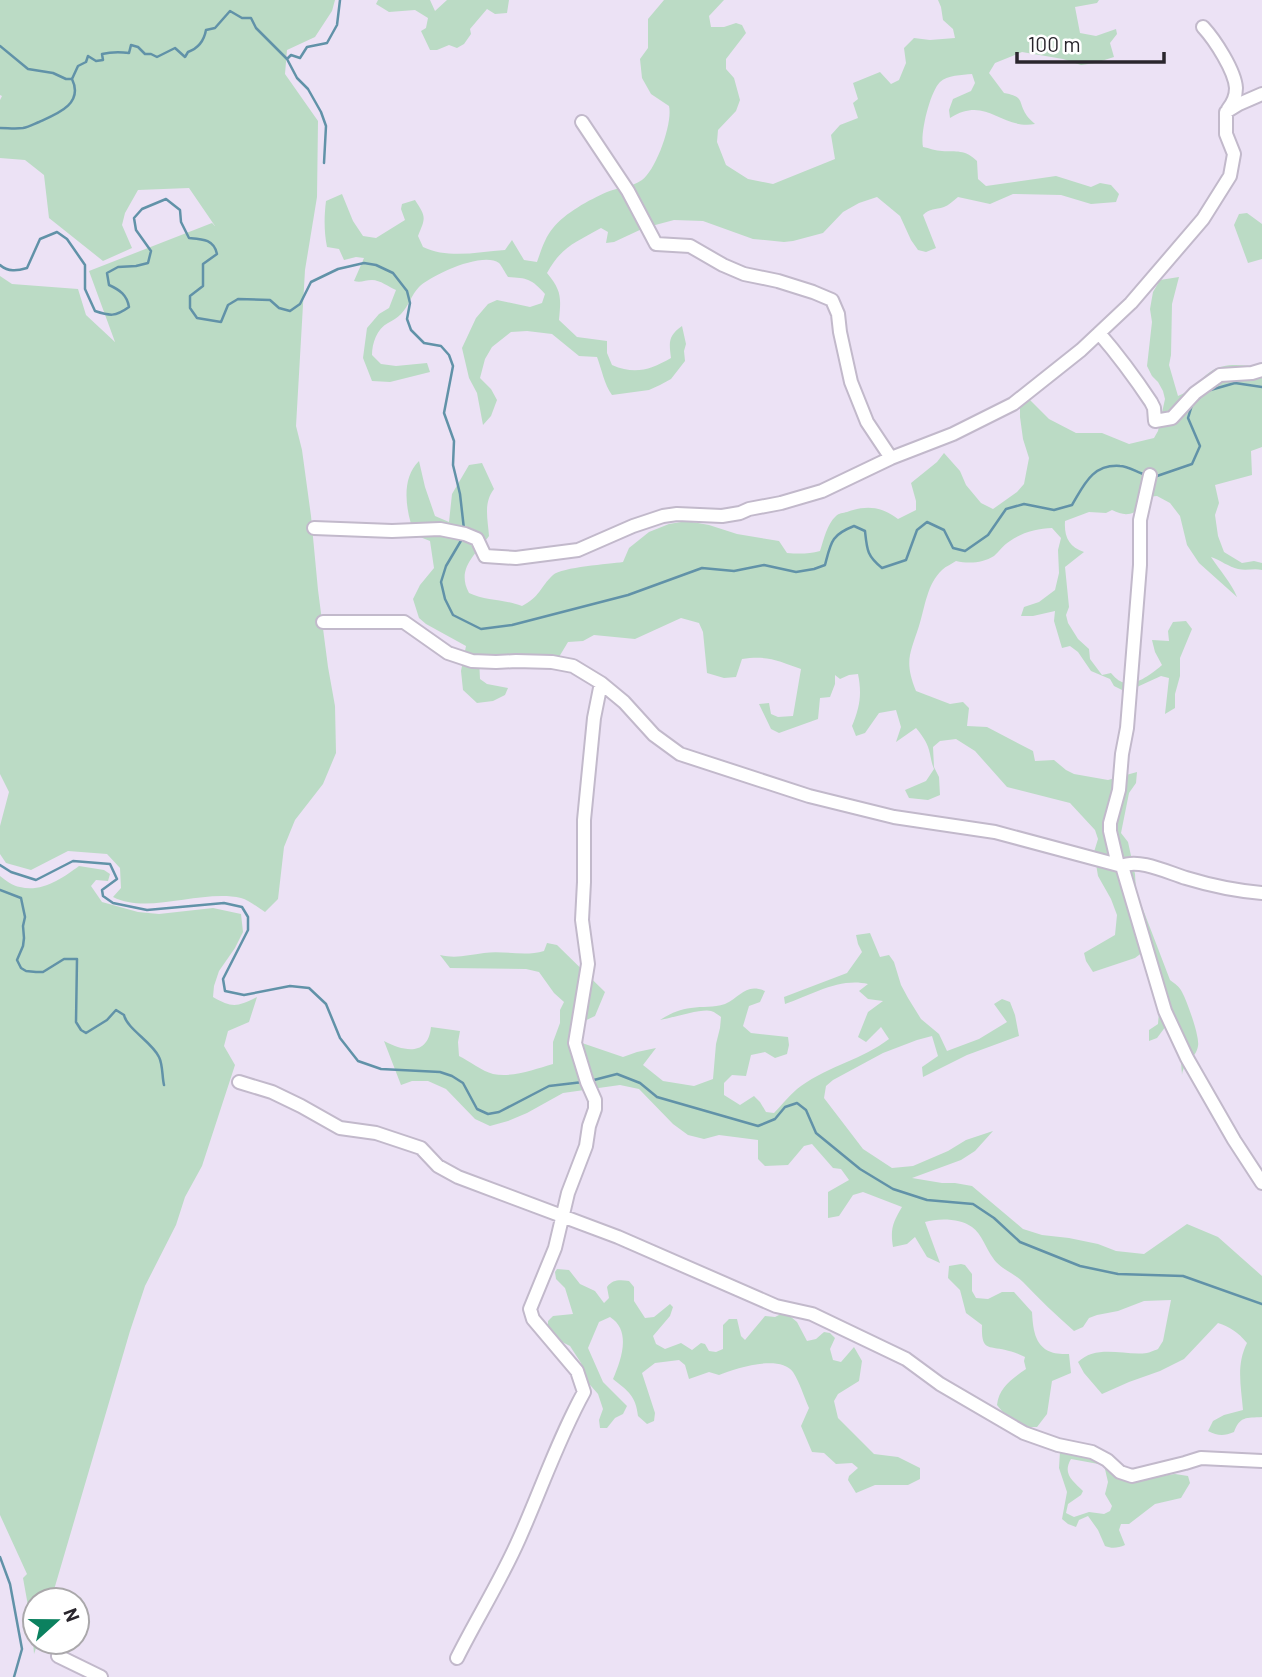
<svg xmlns="http://www.w3.org/2000/svg" width="1262" height="1677" viewBox="0 0 1262 1677" font-family="Barlow,sans-serif">
	<style>
		.green { fill: #bbdbc5; fill-rule: evenodd }
		.lines { fill: none; stroke-linecap: round; stroke-linejoin: round }
		.stream { stroke: #6192a8; stroke-width: 2.5 }
		.minor-casing { stroke: #c2b9cb; stroke-width: 16 }
		.minor { stroke: #fff; stroke-width: 12 }
	</style>
	<rect width="100%" height="100%" fill="#ece2f5"/>
	<path class="green" d="M0 0H335L332 11 315 37 287 50 285 74 318 121 317 197 305 270 296 426 302 450 311 516 318 590 328 667 335 706 336 753 323 784 295 820 284 847 278 899 265 912C257 907 249 900 241 898 202 889 148 915 113 897L121 888 120 868 107 854 68 851 31 870 6 863 0 854V826L9 792 0 774V276L12 284 78 289 86 315 115 342 89 271 212 223 215 226 189 188 138 190 125 213 122 225 132 248 103 261 49 218 44 175 25 160 0 158V100L2 96 0 95Z
		M378 0H430L435 11 447 0H509L507 13 495 14 487 9 470 29 471 34 464 44 457 48 449 45 437 50H430L421 31 426 28 428 18 415 10 389 12 376 4Z
		M664 0H724L709 16 711 27H724L736 23 742 25 746 33 726 59V69L734 78 740 100 736 111 718 130 717 142 726 165 748 179 773 184 835 159 831 135 840 125 858 118 853 103 858 99 853 83 880 72 891 84 899 80 906 63 904 48 914 38 930 40 955 38 953 29 943 20 941 7 938 0H1099L1097 3 1075 7 1080 33 1096 36 1116 29 1117 34 1110 43 1114 57 1095 63 1081 65 1063 59 1022 52 995 63 989 73 1004 93C1026 97 1017 102 1027 116 1029 119 1032 121 1035 124 1000 130 987 95 950 118L949 110 953 99 971 91 975 83 972 74C962 75 947 75 940 82 930 92 920 133 923 147 929 148 936 151 942 151 956 152 965 149 977 161L978 179 986 186 1056 176 1091 187 1100 183 1111 185 1119 194 1116 202 1091 204 1061 195 1013 194 990 204 958 197C953 201 949 205 944 207 935 210 930 208 923 215L936 248 926 252 918 250 911 240 900 216 877 197 859 203 843 212 823 233 793 241 784 242 753 239 703 221 674 220 644 228 614 242 606 243 608 232 601 228C575 243 562 246 547 273 562 291 561 298 559 320L577 337 607 341V353L612 365C635 375 650 370 671 358 669 342 668 336 682 326L686 344 684 351 685 361 671 379 660 385 649 390 612 395C604 384 602 370 597 357L579 356 552 334 527 331 511 332 492 347 485 359 480 378 491 389 497 400 491 416 483 425 477 393 469 378 462 348 476 318 488 304 497 300 530 307 542 303 545 294C532 279 527 278 508 277 505 273 502 266 499 263 483 251 431 275 419 287 411 295 409 306 401 314 397 318 393 320 388 323 377 329 372 343 372 355L381 364 396 366 427 363 430 372 390 382 372 381 363 358 367 328 379 314 389 308 396 290C389 287 380 280 372 280 365 280 361 283 354 281L364 258 356 257 344 260 339 249 327 247C324 232 324 217 326 201L342 194 353 221 363 236 376 238 405 220 401 209 402 204 415 200C426 217 426 217 418 236L423 247C448 259 478 252 505 250L512 240 524 260 537 262C541 251 545 237 553 228 565 213 589 200 607 192 618 187 631 188 642 180 656 170 673 123 669 106L651 94 642 78 640 59 648 48V19Z
		M1247 213 1262 224V259L1248 263 1234 225 1239 214Z
		M1179 277 1172 304 1171 355 1169 365 1178 396C1192 391 1199 380 1210 372 1226 361 1245 366 1262 367V447L1251 451 1252 475 1215 485 1219 503 1215 515 1218 536 1224 552 1242 563 1254 561 1262 563V570C1254 568 1247 571 1238 569 1229 567 1220 560 1211 557 1220 571 1231 582 1237 597L1199 563 1187 545 1180 516 1170 503 1157 496 1147 497 1138 504 1135 512C1126 516 1121 514 1112 510L1106 513 1089 512 1065 521C1064 537 1069 547 1084 552L1065 567 1069 607 1066 615 1068 623 1078 639 1089 649 1090 659 1102 675 1111 673C1113 675 1117 680 1120 681 1133 689 1153 673 1162 665L1155 652 1152 640 1169 641 1168 631 1173 622 1186 621 1192 629 1180 658V676L1175 694V708L1165 714 1169 678 1161 676 1126 692 1114 686 1110 679 1091 671 1078 652 1070 646 1062 648 1054 621 1055 611 1033 616H1021L1024 607 1039 602 1055 590 1059 573 1058 550 1061 538 1052 528C1038 528 1021 533 1010 541 1003 545 999 552 994 556 983 563 969 564 956 561 952 564 946 566 942 570 927 584 925 607 919 626 910 654 904 661 916 691L950 704 963 702 969 708 967 726 987 727 1033 751 1035 761 1054 760 1066 770 1074 774 1108 780 1137 772 1136 783 1129 793 1121 833 1128 842 1135 874 1136 891 1170 980C1174 983 1180 987 1182 992 1187 1001 1200 1037 1198 1046 1196 1059 1184 1060 1182 1075L1180 1048 1166 1026 1157 1038 1149 1041V1030L1158 1024 1159 1012 1143 952 1135 958 1093 972 1086 961 1084 953 1115 935 1117 915 1111 899 1098 876 1094 852 1098 839 1095 830 1070 803 1007 787 975 751 956 739 940 741 933 747 934 767 939 777 940 795 928 800 909 798 905 790 926 781 934 769C931 762 931 757 929 750 927 742 921 734 916 728L896 742 901 727 896 710 879 713 865 733 856 736 852 726C860 707 862 694 858 674L849 675 840 679 835 675V684L830 697 820 698 818 719 779 733 771 729 759 704 769 703 771 714 778 717 793 716 801 669C779 661 767 655 742 659L736 677 724 678 707 673 703 632 699 623 681 618 635 639 594 635 583 641 568 642 559 657 548 656 539 657 479 659 480 679 487 684 508 688 505 695 493 701 477 703 463 690 461 671 466 646 426 624 419 618 413 599 420 585 434 568 430 541 415 535C406 513 400 479 419 461L425 487 435 516 449 522 452 494 469 465 482 463 494 489C483 503 488 520 489 536 475 555 456 569 469 593 486 601 504 599 522 606 540 597 540 587 553 575 562 567 609 564 623 562L629 548 649 532 669 524 687 521 709 525 737 534 779 541 787 553C799 554 809 554 820 551 824 539 827 524 836 516 839 513 843 513 847 512 866 505 881 506 898 519L916 510V501L911 483 937 462 944 453 960 471 966 485 981 503 993 509 1017 492 1024 484 1029 458 1023 439 1020 417V404L1030 400 1049 419 1076 433H1102L1129 444 1154 438 1158 431 1165 399 1163 391 1158 382 1152 376 1147 366 1152 322 1150 309 1153 292 1160 280Z
		M79 866 104 870 110 874 108 881 96 880 91 886 102 902 138 912 159 914 213 908 241 914 243 932 235 948 219 971 214 986 213 997C232 1008 237 1007 257 997L249 1022 228 1031 224 1046 235 1065 202 1166 185 1197 176 1225 145 1286 130 1331 51 1600H35V1642H38L34 1654 32 1628 23 1578 27 1574 0 1515V876C5 880 13 886 20 887 41 893 63 878 79 866Z
		M870 933 880 957 889 955 894 962 901 985 908 998 921 1019 939 1034 947 1051 979 1039 1007 1022 994 1004 1002 999 1010 1002 1015 1015 1019 1036 967 1055 923 1077 922 1067 938 1056 932 1036 917 1040 883 1053 833 1080 826 1086 824 1098 863 1149 892 1168 913 1166 948 1151 966 1140 993 1131 975 1151 961 1160 912 1178 942 1183H955L972 1186 1023 1229 1042 1235 1069 1238 1098 1244 1116 1251 1144 1254 1187 1224 1218 1237 1262 1276V1417C1246 1418 1240 1416 1234 1432 1224 1436 1218 1436 1208 1431L1213 1421 1224 1415 1243 1410C1241 1386 1236 1365 1247 1343 1238 1332 1230 1327 1218 1323L1184 1359 1160 1371 1129 1382 1102 1394 1084 1373 1078 1362C1097 1344 1124 1356 1147 1353 1148 1353 1158 1349 1158 1349L1163 1341 1171 1300 1144 1301 1118 1311 1097 1315 1089 1318 1083 1327 1074 1331C1056 1315 1039 1299 1023 1282 1014 1273 1000 1269 993 1258 986 1249 982 1234 972 1227 960 1218 938 1218 925 1222L940 1263 927 1257 915 1237 907 1244 893 1247C890 1229 893 1222 902 1207L863 1192 853 1195 839 1216 828 1218V1192L849 1180 841 1169 833 1168 812 1144 804 1146 788 1165 765 1166 758 1159V1140L719 1135 704 1139 688 1135 673 1124 639 1089 620 1085 563 1093 527 1113 508 1121 490 1126 475 1119 446 1089 428 1081H412L401 1085 384 1041C405 1052 428 1056 431 1027L460 1031 458 1042 459 1056C469 1061 482 1071 493 1074 513 1078 535 1069 553 1064V1042L560 1023V1010L564 1002 554 993 539 972 526 969 450 968 440 955C456 959 468 955 484 953 504 950 524 957 544 951L547 943 557 945 605 992 595 1016 576 1025 582 1043 623 1057 637 1052 656 1048 643 1065 663 1081 694 1086 713 1079 716 1044 720 1028 721 1017C718 1015 715 1012 711 1011 703 1008 671 1018 660 1020 669 1014 680 1009 691 1008 703 1006 713 1008 725 1004 741 997 745 983 765 991L760 1002 749 1006 743 1026 751 1033 788 1037 789 1045 787 1054 775 1058 765 1052 751 1055 746 1076 732 1075 724 1083V1095L740 1105 754 1096 760 1102 766 1112 774 1113C783 1104 791 1093 801 1086 829 1066 863 1059 889 1039L881 1027 866 1042 858 1037 868 1012 883 1001 868 999 859 991 868 984C840 977 811 995 785 1004L784 997 847 973 862 952 858 944 856 935Z
		M961 1264 965 1265 972 1274V1291L976 1298 988 1299 1002 1292H1014L1032 1312C1033 1327 1034 1346 1051 1352 1056 1354 1064 1354 1069 1354L1071 1373 1052 1381 1047 1414 1037 1427C1015 1428 1011 1422 997 1405 999 1387 1012 1379 1026 1369L1024 1361 1025 1357C1020 1355 1015 1352 1009 1351 989 1345 981 1353 982 1325L966 1313 960 1290 948 1278 949 1266Z
		M557 1269 569 1270 580 1284 595 1291 604 1303 609 1298 607 1287C613 1279 620 1280 629 1281L634 1287V1301L645 1318 654 1317 670 1304 673 1307 670 1316 653 1336 656 1344 665 1349 681 1343 692 1350 701 1343 705 1344 709 1351 716 1352 723 1349V1325L729 1319H737L741 1336 745 1340 765 1316 775 1317 785 1312 797 1322 807 1341 816 1339 824 1332 830 1333 835 1338 830 1349 833 1360 841 1362 854 1347 862 1361 859 1381 838 1394 834 1401 838 1418 874 1454 898 1457 920 1468V1479L908 1485H875L856 1493 848 1480 849 1476 858 1468 852 1463 836 1464 824 1453 812 1452 801 1426 809 1408C804 1397 800 1383 793 1372 780 1354 736 1368 719 1375L709 1372 689 1379 685 1365 679 1360 655 1363 642 1373 655 1413 654 1421 647 1424 638 1416C636 1396 628 1391 613 1379 621 1360 632 1331 610 1317L599 1322 588 1348 603 1382 627 1406 623 1414 615 1418 607 1428H600L599 1420 603 1409 598 1394 584 1378 581 1363 570 1346 556 1339 548 1329V1321L553 1316 573 1314 565 1288 556 1279 555 1272Z
		M1069 1449 1087 1458 1101 1461 1115 1476 1126 1481 1175 1474 1188 1476 1190 1483 1181 1498 1155 1504 1129 1524H1121L1119 1530 1125 1545C1118 1548 1112 1549 1105 1546L1098 1530 1088 1516 1079 1520 1076 1527 1068 1524 1062 1519 1067 1492 1059 1468 1060 1451ZM1071 1459 1104 1465 1108 1482 1105 1494 1112 1506 1110 1511 1104 1514 1089 1512 1074 1517 1066 1513 1068 1504 1081 1495 1083 1491C1073 1481 1062 1474 1071 1459Z"/>
	<g class="lines">
		<path class="stream" d="M0 46 28 69 53 73 66 79H71
			M287 59 291 55 300 58 307 47 327 43 337 25 340 0
			M0 128C8 128 15 129 23 128 29 127 34 124 39 122 57 114 84 104 72 79L78 66 86 62 88 56 96 61 103 60 102 54C111 52 120 52 129 53L131 45 138 47 145 54H151L157 57 175 48 185 57 188 52C199 48 204 41 206 30L215 28 230 11 242 18H251L256 28 287 59 297 78 308 89 321 112 326 126 324 163
			M0 265C8 272 17 271 27 268L40 239 57 232 67 239 85 265V289L95 311C110 316 115 317 129 307 127 295 120 290 109 285L107 273 118 267 136 266 148 263 151 251 136 230 134 218 142 209 166 199 180 210 181 222 189 238C202 239 214 239 217 254L203 264V286L190 296V308L197 318 221 322 228 305 238 299 270 300 279 308 290 311 300 304 311 282 338 269 364 263 376 265 393 273 407 291 410 303 407 319 411 330 424 343 441 346 449 355 453 366 444 413 454 441 453 465 460 494 464 529
			M1207 391 1235 383 1262 387
			M1153 475 1157 476 1192 464 1200 446 1188 418 1192 405 1202 395
			M462 539 446 566 441 582 445 599 453 615 481 629 512 625 628 595 702 568 734 571 764 565 796 572 814 569 825 565C831 542 831 535 854 526L865 531C867 550 867 556 882 568L906 560 917 530 927 522 944 530 953 548 965 551 988 535 1006 509 1024 504 1054 510 1072 505C1084 485 1092 464 1120 466 1128 466 1138 473 1146 475
			M0 865 11 872 36 880 73 861 110 864 117 879 102 890 103 896 113 903 147 910 224 903 242 907 248 917V930L223 979 225 991 244 995 290 986 309 988 326 1004 340 1038 358 1061 381 1069 440 1072 452 1076 463 1083 477 1109 488 1114 499 1112 549 1086 583 1082
			M0 890 21 898 25 917 23 926 24 938 23 946 17 960 21 968 26 971 36 972H43L64 959H77L76 1022 81 1030 86 1033 107 1020 116 1010 124 1015C127 1029 152 1042 159 1057 163 1065 162 1077 164 1085
			M590 1081 617 1074 640 1083 657 1097 758 1126 775 1119 785 1107 797 1103 806 1110 816 1133 860 1169 893 1189 927 1200 973 1204 994 1218 1020 1242 1080 1266 1118 1274 1183 1276 1262 1304
			M0 1557 10 1584 22 1649 14 1677"/>
		<g class="minor-casing">
			<path id="minor" d="M1203 27C1215 40 1235 71 1236 88 1236 96 1233 103 1228 109
				M582 122 628 191 656 244 690 246 723 265 744 274 778 281 813 292 832 300 838 314 840 332 851 382 867 422 891 458
				M1099 333C1118 355 1135 378 1151 402L1154 408 1155 421 1172 418 1195 393 1220 375 1252 373 1262 370
				M314 528 392 531 440 529 465 534 477 539 485 556 516 558 578 550 633 526 663 516 677 514 722 516 740 513 749 509 781 503 822 491 891 458 953 434 1013 404 1081 350 1131 303 1203 219 1230 176 1234 154 1226 134V112L1239 104 1262 94
				M323 622H404L448 653 472 661 496 662 516 661 552 662 573 666 601 683 624 702 654 735 680 754 809 796 894 817 995 832 1122 866C1139 858 1169 873 1186 878 1209 885 1238 891 1262 893
				M1118 865 1110 831V823L1119 790 1122 754 1127 728 1140 565V520L1150 475
				M1122 866 1165 1011 1187 1058 1234 1140 1262 1183
				M239 1082 272 1092 301 1106 340 1128 376 1133 421 1148 438 1166 458 1177 618 1237 776 1306 812 1314 906 1359 940 1384 1024 1433 1058 1445 1092 1452 1107 1460 1120 1472 1132 1476 1185 1463 1201 1458 1262 1461
				M58 1656 101 1677
				M457 1658C477 1618 501 1580 519 1539 541 1490 558 1439 584 1392L577 1371 533 1319 530 1309 555 1248 568 1193 586 1146 589 1126 595 1109V1100L587 1082 575 1043 588 964 582 920 584 882V820L594 718 601 683"/>
		</g>
		<use href="#minor" class="minor"/>
	</g>
	<g transform="translate(56 1621) rotate(69)"><circle r="33" fill="#ffffff" stroke="#aaa8ab" stroke-width="2"/>
	<path d="M0-5L12 26L0 18L-12 26Z" fill="#0b815f"/>
	<text y="-10" font-size="19" font-weight="bold" text-anchor="middle" fill="#2a262d">N</text>
	</g>
	<path d="M1017 52v10h147v-10" fill="none" stroke="#2a262d" stroke-width="3.5"/>
	<text x="1028" y="52" font-size="21" fill="#2a262d" stroke="#ffffff" stroke-width="5" paint-order="stroke">100 m</text>
</svg>
